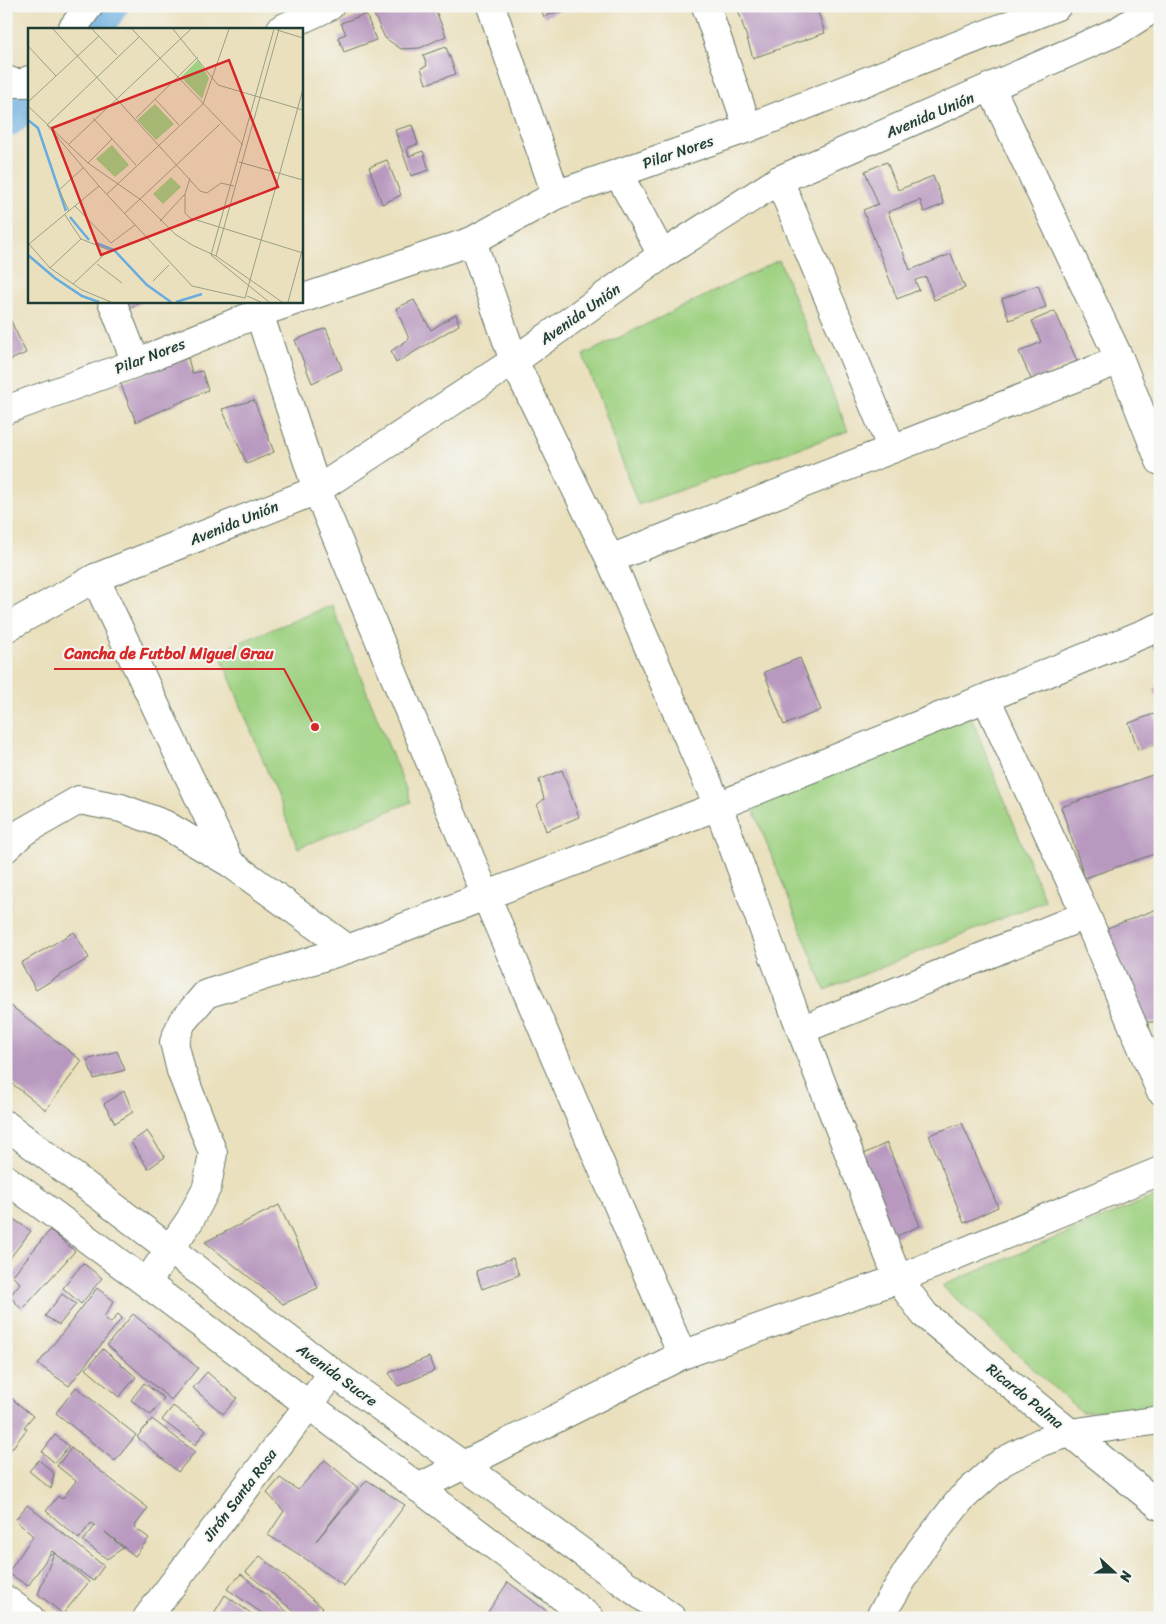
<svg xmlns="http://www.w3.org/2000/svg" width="1166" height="1624" viewBox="0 0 1166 1624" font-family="Sriracha,sans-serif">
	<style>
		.green { fill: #9ed181; stroke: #5e875a }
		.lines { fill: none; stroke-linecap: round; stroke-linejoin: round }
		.canal { stroke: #69acde; stroke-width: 32 }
		.building { fill: #b898bf }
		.minor-casing { stroke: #667664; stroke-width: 30 }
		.tertiary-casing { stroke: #667664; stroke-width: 30 }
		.minor { stroke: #fff; stroke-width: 28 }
		.tertiary { stroke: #fff; stroke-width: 28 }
		.labels { text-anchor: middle; stroke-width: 4; stroke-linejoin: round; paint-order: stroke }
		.street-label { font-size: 15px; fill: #1f3d34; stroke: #f6f6f2 }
		.inset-river { fill: none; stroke: #69acde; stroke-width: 2.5 }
		.inset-road { fill: none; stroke: #999f86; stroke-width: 1 }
		.view { fill: #d62828; fill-opacity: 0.15; stroke: #d62828; stroke-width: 2.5 }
		.inset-edge { fill: none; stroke: #1f3d34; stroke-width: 2.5 }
		.leader { fill: none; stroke: #d62828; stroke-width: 2 }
		.callout-dot { fill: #d62828; stroke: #f6f6f2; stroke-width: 2 }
		.callout-label { font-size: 16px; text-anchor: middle; font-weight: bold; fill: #d62828; stroke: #f6f6f2; stroke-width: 4; stroke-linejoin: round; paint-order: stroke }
	</style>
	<rect width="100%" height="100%" fill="#f6f6f2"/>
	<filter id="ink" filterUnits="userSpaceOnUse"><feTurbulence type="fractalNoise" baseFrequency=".02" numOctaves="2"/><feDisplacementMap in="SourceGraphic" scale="10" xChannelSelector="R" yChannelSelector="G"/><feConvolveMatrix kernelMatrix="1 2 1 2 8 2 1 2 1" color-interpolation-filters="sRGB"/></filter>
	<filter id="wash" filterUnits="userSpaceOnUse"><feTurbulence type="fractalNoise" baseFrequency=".0096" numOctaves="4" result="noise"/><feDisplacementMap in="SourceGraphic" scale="20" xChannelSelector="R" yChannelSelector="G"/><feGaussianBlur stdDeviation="1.12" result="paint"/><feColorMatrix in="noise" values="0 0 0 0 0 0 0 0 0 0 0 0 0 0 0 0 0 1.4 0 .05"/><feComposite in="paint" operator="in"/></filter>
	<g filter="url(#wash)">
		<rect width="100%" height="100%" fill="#eae0bd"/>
		<path class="green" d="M779 260 848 431 638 505 583 355Z
			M332 605 411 802 298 848 219 651Z
			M967 707 1045 901 825 990 748 797Z
			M1160 1194V1403L1141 1409 1081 1412 942 1286Z"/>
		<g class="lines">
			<path class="canal" d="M97 29 112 6
				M6 122 29 106"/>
		</g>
		<g id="blocks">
			<path class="building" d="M374 6H434L446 36 420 48 401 49 385 38 371 8Z
				M540 6H571L544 17Z
				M737 6H816L825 33 753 58Z
				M366 14 376 40 344 52 338 37 346 34 341 23Z
				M446 47 456 74 426 84 421 68 427 66 423 55Z
				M412 125 418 144 407 148 409 156 423 151 429 170 411 176 395 130Z
				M387 160 401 195 382 204 369 167Z
				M887 162 898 190 933 176 944 204 924 212 920 200 888 212 910 270 951 254 965 288 934 300 926 277 915 280 919 290 897 299 863 210 878 204 865 171Z
				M1038 285 1046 307 1009 320 1002 299Z
				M414 300 431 330 456 314 459 325 396 363 391 351 409 339 396 308Z
				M124 301H144L127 310Z
				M1055 311 1077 361 1032 381 1019 352 1041 342 1032 321Z
				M11 321 26 353 6 362V323Z
				M326 328 342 369 312 383 295 340Z
				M188 358 192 373 202 371 208 390 136 422 120 382Z
				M254 400 274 452 247 464 222 409Z
				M1160 638V661L1152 641Z
				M800 658 821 710 784 725 764 672Z
				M1160 684V704L1154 690Z
				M1154 714 1160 732V743L1138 750 1129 723Z
				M562 770 579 817 546 831 537 805 544 799 539 780Z
				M1158 773 1160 777V852L1085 878 1061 807Z
				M1160 908V1022H1135L1102 930Z
				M74 932 89 958 36 990 21 963Z
				M6 1002 82 1061 46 1110 6 1079Z
				M117 1051 125 1070 94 1079 87 1060Z
				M124 1091 133 1112 115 1123 104 1104Z
				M962 1123 998 1207 964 1223 929 1135Z
				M147 1131 165 1157 148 1169 131 1142Z
				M887 1143 920 1226 885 1241 853 1159Z
				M279 1205 318 1288 283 1304 205 1242Z
				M6 1214 31 1231 6 1263Z
				M50 1230 75 1251 22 1310 10 1296 20 1283 12 1276Z
				M513 1258 519 1275 482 1289 476 1271Z
				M83 1263 102 1278 81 1304 63 1288Z
				M97 1288 114 1301 104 1317 111 1323 118 1314 122 1318 69 1386 38 1364Z
				M62 1294 76 1304 59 1325 45 1316Z
				M133 1314 198 1368 171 1400 107 1345Z
				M103 1349 136 1377 119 1397 86 1369Z
				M429 1357 434 1371 398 1386 389 1373Z
				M207 1372 237 1398 223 1414 193 1388Z
				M144 1383 164 1398 151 1415 131 1400Z
				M76 1387 136 1435 115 1461 56 1413Z
				M6 1394 33 1416 24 1427 27 1429 6 1456Z
				M173 1406 206 1430 195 1445 162 1420Z
				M152 1419 195 1452 178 1472 137 1437Z
				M55 1435 69 1446 55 1463 42 1452Z
				M71 1448 148 1508 134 1527 149 1538 135 1556 105 1532 123 1548 107 1559 83 1541 95 1526 91 1523 79 1539 46 1511 58 1496 62 1499 76 1481 57 1466Z
				M39 1460 54 1473 51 1489 29 1471Z
				M325 1460 358 1488 316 1541 367 1480 405 1505 344 1586 303 1557 268 1535 284 1511 267 1493 280 1478 298 1490Z
				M27 1505 104 1566 93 1581 52 1551 28 1586 8 1573 33 1536 15 1520Z
				M54 1553 89 1582 63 1614 38 1594Z
				M260 1556 323 1608 314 1618H302L246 1572Z
				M241 1574 295 1618H269L227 1589Z
				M508 1582 556 1618H484Z
				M225 1595 258 1618H222L214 1613Z"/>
		</g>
	</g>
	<g filter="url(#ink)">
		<use href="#blocks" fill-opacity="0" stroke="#667664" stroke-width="1"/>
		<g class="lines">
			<g class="minor-casing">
				<path id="minor" d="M491 6 556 195
					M706 6 748 128
					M72 29 89 6
					M281 29 330 6
					M6 80 15 83H26L29 80
					M991 88 1120 360 1160 461
					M618 173 662 255
					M779 180 892 449
					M472 241 514 361 610 559 718 806 801 1030 898 1279 925 1315 1160 1506
					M301 299 472 241 556 195 748 128 1057 6
					M112 301 136 363
					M259 313 317 490 486 896 682 1355
					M6 410 136 363 259 313 294 301
					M610 559 1120 360
					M95 578 230 863 348 949
					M986 698 1086 915 1160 1090
					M6 848 23 832 79 800 121 808 164 824 230 863
					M801 1030 1086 915
					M147 1282 190 1220 207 1187 213 1153 181 1071 174 1042 182 1022 206 994 348 949 718 806 986 698 1160 627
					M418 1488 682 1355 898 1279 1160 1171
					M6 1600 30 1618
					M147 1618 333 1373"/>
			</g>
			<g class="tertiary-casing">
				<path id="tertiary" d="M6 628 95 578 317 490 514 361 662 255 779 180 1118 31 1157 6
					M6 1125 333 1373 464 1466 672 1618
					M6 1179C202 1323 396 1471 590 1618
					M879 1618 920 1551 961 1499 1002 1462 1041 1442 1070 1433 1160 1420"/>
			</g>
			<use href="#minor" class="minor"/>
			<use href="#tertiary" class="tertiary"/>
		</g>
	</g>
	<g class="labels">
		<g class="street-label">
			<text transform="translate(930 115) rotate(-23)" y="5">Avenida Unión</text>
			<text transform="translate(678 152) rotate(-19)" y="5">Pilar Nores</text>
			<text transform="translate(580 314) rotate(-35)" y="5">Avenida Unión</text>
			<text transform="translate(150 356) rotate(-21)" y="5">Pilar Nores</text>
			<text transform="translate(234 523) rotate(-22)" y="5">Avenida Unión</text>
			<text transform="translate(337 1375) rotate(36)" y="5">Avenida Sucre</text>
			<text transform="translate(1025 1396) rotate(39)" y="5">Ricardo Palma</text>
			<text transform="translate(240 1495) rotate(-53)" y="5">Jirón Santa Rosa</text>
		</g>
	</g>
	<g transform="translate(28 28)">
		<rect width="275" height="275" fill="#eae0bd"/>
		<path d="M170 32 181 50 174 71 153 49ZM127 76 146 96 128 112 109 92ZM84 117 101 137 87 149 68 131ZM143 149 153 159 135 176 125 166Z" fill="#9ed181"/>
		<path class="inset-river" d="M0 92 10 100 38 183M42 189 61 212M68 215 86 222 119 257 143 274M0 227 27 250 54 268 71 274M148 274 174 266"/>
		<path class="inset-road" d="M25 1 172 163 179 165 193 155 206 158M64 1 89 27M104 1 215 117M145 1 190 57 275 82M249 2 275 10M0 18 28 48M127 71 151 97M0 74 71 8M0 78 60 135 113 172 147 206 164 217 188 228 251 1M65 90 108 137M108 90 170 29M19 97 71 158 164 258 217 270 275 61M19 97 111 9M41 116 163 1M211 134 275 152M60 135 84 111M79 166 175 76 201 1M157 166V185L162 190 275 225M47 178 83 215 107 197M41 183 31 162 55 140M96 186 192 96M37 187 53 211 81 222 45 256M132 193 157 166 162 150M0 215 22 240 54 262 83 274M1 216 71 158M183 227 246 1M183 227 241 274M188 228 254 274M69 236 94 255M22 240 53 211M125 253 141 237M219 268 233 274M260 274 275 219"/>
		<path class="view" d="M201 32 250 159 73 227 24 100Z"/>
		<rect width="275" height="275" class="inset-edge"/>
	</g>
	<path class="leader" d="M315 727L284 669H54"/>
	<circle class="callout-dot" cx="315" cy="727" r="5"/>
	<g class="callout-label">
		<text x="169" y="659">Cancha de Futbol Miguel Grau</text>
	</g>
	<rect width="1166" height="1624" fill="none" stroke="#f6f6f2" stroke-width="25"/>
	<g transform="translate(1114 1572) rotate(111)" stroke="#f6f6f2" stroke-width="4" paint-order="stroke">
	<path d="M0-4L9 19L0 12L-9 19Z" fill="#1f3d34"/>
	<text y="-8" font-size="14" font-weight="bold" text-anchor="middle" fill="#1f3d34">N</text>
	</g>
</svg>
